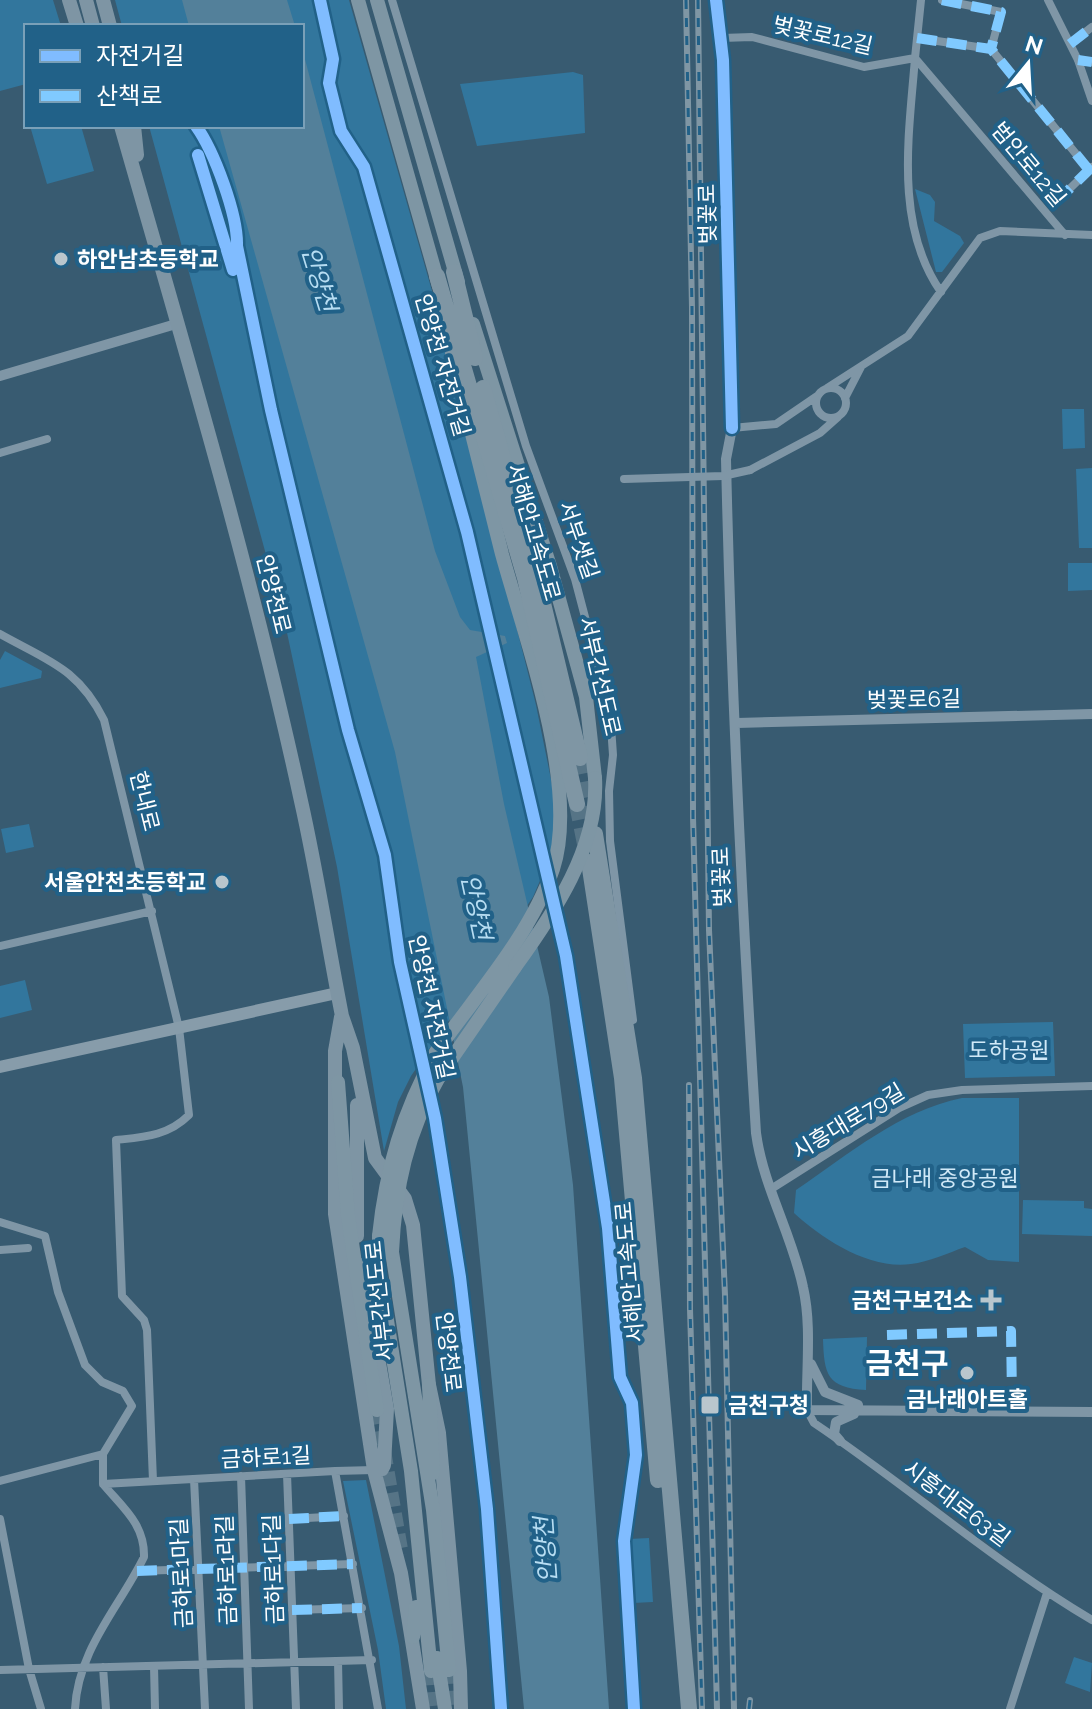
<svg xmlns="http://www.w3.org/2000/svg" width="1092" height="1709" viewBox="0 0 1092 1709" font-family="Raleway,'Noto Sans KR',sans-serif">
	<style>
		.green { fill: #32769d }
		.water { fill: #53809a }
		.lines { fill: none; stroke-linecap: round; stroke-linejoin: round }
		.trunk-tunnel { stroke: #567486; stroke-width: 14; stroke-dasharray: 14 7; stroke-linecap: butt }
		.motorway-tunnel { stroke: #567486; stroke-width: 16; stroke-dasharray: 16 8; stroke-linecap: butt }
		.minor { stroke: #7f96a6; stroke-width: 8 }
		.tertiary { stroke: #7f96a6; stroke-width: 10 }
		.secondary { stroke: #879caa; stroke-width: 12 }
		.primary { stroke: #7e95a4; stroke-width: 14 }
		.trunk { stroke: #7e96a4; stroke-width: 14 }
		.motorway { stroke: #7f96a4; stroke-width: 16 }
		.rail-casing { stroke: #7f96a4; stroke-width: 6 }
		.rail { stroke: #216188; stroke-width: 3; stroke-dasharray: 9; stroke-linecap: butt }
		.minor-bridge { stroke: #7f96a6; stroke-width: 8 }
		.trunk-bridge { stroke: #7e96a4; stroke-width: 14 }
		.quiet { stroke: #80caff; stroke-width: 10; stroke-dasharray: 20 10; stroke-linecap: butt }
		.cycleway-casing { stroke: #216188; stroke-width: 17 }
		.cycleway { stroke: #80bcff; stroke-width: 12 }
		.poi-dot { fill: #b9c6cd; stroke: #216188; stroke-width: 3 }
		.labels { text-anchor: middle; stroke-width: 8; stroke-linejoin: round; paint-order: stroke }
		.street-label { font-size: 22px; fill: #fff; stroke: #216188 }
		.poi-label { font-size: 22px; font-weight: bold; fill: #fff; stroke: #216188; text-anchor: start }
		.park-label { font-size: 22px; fill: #d0e9f8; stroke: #216188 }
		.water-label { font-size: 24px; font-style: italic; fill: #b7ddf2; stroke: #216188 }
		.district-label { font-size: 30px; font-weight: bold; fill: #fff; stroke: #216188 }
	</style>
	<rect width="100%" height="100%" fill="#385b71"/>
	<path class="green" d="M0 0H53L61 26H26V84L0 91Z
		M115 0H349L434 298 536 705 556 804 555 834 548 862 533 897 411 1076 398 1102 384 1151 337 867 286 628 149 126H302V26H122Z
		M573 72 583 75 585 133 477 146 460 84Z
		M30 126H81L94 171 47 184Z
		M915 189 930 195 935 202 934 221 960 236 964 243 942 272H936Z
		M1062 409H1084L1085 448 1063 449Z
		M1092 468V548H1079L1076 469Z
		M1068 563H1092V590L1068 591Z
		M5 651 42 671 41 678 0 688V660Z
		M29 824 34 847 6 853 1 829Z
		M25 980 32 1010 0 1018V986Z
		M1053 1022 1055 1076 965 1078 963 1024Z
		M962 1098H1019V1262L988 1260 965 1247C948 1253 929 1262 911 1264 870 1270 822 1239 794 1213L796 1190C849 1154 899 1111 962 1098Z
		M1023 1200 1084 1201V1208L1092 1209V1236L1022 1234Z
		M867 1337 866 1390C827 1388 824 1374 823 1339Z
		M366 1480 399 1646 406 1709H386L378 1650 343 1481Z
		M649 1538 653 1602 633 1603 629 1539Z
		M1074 1657 1092 1663 1090 1692 1065 1683Z"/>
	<path class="water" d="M182 0H287L295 26H189Z
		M302 48 435 551 460 617 470 630 505 636 507 643 476 657 504 804 549 997 573 1185 609 1709H524L463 1087 395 752 219 126H302Z"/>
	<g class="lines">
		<path class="trunk-tunnel" d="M377 1410 402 1555
			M449 1670 451 1709
			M431 1671 434 1709"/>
		<path class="motorway-tunnel" d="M580 758 592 816
			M577 804 586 849"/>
		<path class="minor" d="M392 0 526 446 575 579 610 712 613 755 609 791 610 841 633 1020
			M921 0 915 58 1065 235
			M942 0 1001 12 991 49
			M1048 0 1078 60 1092 101
			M722 38 752 37 864 67 915 58C909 135 894 225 941 292
			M917 38 991 49 1089 170
			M1070 44 1092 27
			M1078 60 1092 62
			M1056 202 1092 167
			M816 403a15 15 0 1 1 30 0a15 15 0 1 1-30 0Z
			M827 388 908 336 980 238 1000 231 1092 235
			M845 398 861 367
			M732 428 776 424 817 396
			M0 453 47 439
			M750 470 820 433 838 417
			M0 634C48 661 78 668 104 720L179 1028 189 1115C168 1136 144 1137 116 1140L122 1296 144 1320 147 1330 153 1481
			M0 946 152 911
			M771 1189 899 1108 928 1095 962 1090 1092 1086
			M0 1222 45 1236 58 1292 85 1365 102 1382 123 1391 132 1406 103 1454V1484C122 1507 145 1524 144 1557 119 1608 78 1649 75 1709
			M0 1250 28 1248
			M807 1410 814 1423C908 1486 994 1562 1092 1620
			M335 1471 374 1470
			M287 1474 296 1709
			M241 1476 249 1709
			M194 1479 205 1709
			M0 1481 103 1454
			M103 1484 335 1471 378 1709
			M0 1519 29 1669 41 1709
			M289 1519 344 1516
			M137 1571 353 1564
			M292 1610 362 1608
			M338 1661 339 1709
			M154 1666 155 1709
			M103 1667 106 1709
			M0 1670 372 1660
			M1010 1709 1047 1593"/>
		<path class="tertiary" d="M716 0 723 60 732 396V428L726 459C731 684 742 908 756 1133 763 1186 792 1234 803 1287 812 1326 806 1370 807 1410L1092 1412
			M0 376 176 324
			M737 723 1092 714
			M811 1364 825 1392 858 1405
			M840 1441 834 1434 836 1422 854 1414"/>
		<path class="secondary" d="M0 1067 337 993"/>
		<path class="primary" d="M69 0 77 26
			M86 0 93 26
			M103 0 110 26
			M121 126C185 350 252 574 301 801 317 872 328 945 342 1016L353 1048 375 1158 405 1199 413 1225 429 1385 439 1433 460 1671 461 1709
			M134 126 137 155
			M341 1017 335 1051V1214L374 1470 401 1573 423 1709
			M357 1236V1105
			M362 1265 387 1409 384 1465 382 1469 374 1470"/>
		<path class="trunk" d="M358 0 439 286
			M377 0 458 282
			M473 324 550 566 586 697 595 778
			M436 1052C476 995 530 936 553 869 580 787 525 638 502 554 485 488 469 421 452 354
			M439 1077 515 967
			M338 1082 348 1216 377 1410
			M379 1236V1270L411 1471 431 1671
			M392 1252 433 1510 449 1670
			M429 1385 433 1473
			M413 1637 416 1607
			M437 1658 445 1709"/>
		<path class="motorway" d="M454 272 475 358
			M437 276 525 578 577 804
			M483 388 537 578 580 758
			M595 834 634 1078 689 1709
			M589 862 622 1078 658 1480"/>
		<g class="rail-casing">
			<path id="rail" d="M686 0 692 308 693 817 717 1709
				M698 0 709 930 725 1295 734 1709
				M689 1085 690 1309 702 1709
				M749 1709 750 1700"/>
		</g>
		<use href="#rail" class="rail"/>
		<path class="minor-bridge" d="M624 479 723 476 750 470"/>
		<path class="trunk-bridge" d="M515 967C554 913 599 847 595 778
			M379 1236C386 1168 403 1112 436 1052
			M392 1252C395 1188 407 1132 439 1077"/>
		<path class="quiet" d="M942 0 1001 12 991 49
			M917 38 991 49 1089 170
			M1070 44 1092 27
			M1078 60 1092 62
			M1056 202 1092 167
			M887 1335 1011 1331 1012 1396
			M289 1519 344 1516
			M137 1571 353 1564
			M292 1610 362 1608"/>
		<g class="cycleway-casing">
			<path id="cycleway" d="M320 0 333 59 329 83 341 131 364 167 467 532 566 956 608 1228 620 1377 632 1403 636 1455 624 1541 634 1709
				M716 0 723 60 732 428
				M196 126C214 151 238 215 237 246L271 410 348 730 385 855 400 962 435 1118 460 1277 487 1509 501 1709
				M198 155 233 270"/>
		</g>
		<use href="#cycleway" class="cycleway"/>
	</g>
	<g class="poi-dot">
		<circle cx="61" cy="259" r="8"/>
		<circle cx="222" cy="882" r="8"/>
		<path d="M987 1288h8v8h8v8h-8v8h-8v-8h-8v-8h8z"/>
		<circle cx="967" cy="1373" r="8"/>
		<rect x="700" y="1395" width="20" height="20" rx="4"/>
	</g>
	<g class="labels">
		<g class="street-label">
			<text transform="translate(823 35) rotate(13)" y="8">벚꽃로12길</text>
			<text transform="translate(1029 164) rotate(50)" y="8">범안로12길</text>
			<text transform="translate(707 214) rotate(-91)" y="8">벚꽃로</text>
			<text transform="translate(443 365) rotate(74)" y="8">안양천 자전거길</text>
			<text transform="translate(534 532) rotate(74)" y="8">서해안고속도로</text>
			<text transform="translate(579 540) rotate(71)" y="8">서부샛길</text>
			<text transform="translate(274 594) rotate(76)" y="8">안양천로</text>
			<text transform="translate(600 676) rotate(77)" y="8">서부간선도로</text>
			<text transform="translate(914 699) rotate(-1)" y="8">벚꽃로6길</text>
			<text transform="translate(145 801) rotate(76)" y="8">한내로</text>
			<text transform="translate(721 877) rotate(-92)" y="8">벚꽃로</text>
			<text transform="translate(432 1007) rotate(78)" y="8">안양천 자전거길</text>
			<text transform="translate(848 1121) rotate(-31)" y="8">시흥대로79길</text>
			<text transform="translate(629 1272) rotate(-95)" y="8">서해안고속도로</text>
			<text transform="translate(379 1301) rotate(-96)" y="8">서부간선도로</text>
			<text transform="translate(449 1352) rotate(83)" y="8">안양천로</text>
			<text transform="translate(266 1457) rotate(-3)" y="8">금하로1길</text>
			<text transform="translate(957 1503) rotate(37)" y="8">시흥대로63길</text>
			<text transform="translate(273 1569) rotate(-92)" y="8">금하로1다길</text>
			<text transform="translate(226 1570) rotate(-92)" y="8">금하로1라길</text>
			<text transform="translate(181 1573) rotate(-93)" y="8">금하로1마길</text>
		</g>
		<g class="poi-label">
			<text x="77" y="267">하안남초등학교</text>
			<text x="206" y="890" text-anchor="end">서울안천초등학교</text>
			<text x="973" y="1308" text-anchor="end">금천구보건소</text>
			<text x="967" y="1407" text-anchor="middle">금나래아트홀</text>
			<text x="728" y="1413">금천구청</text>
		</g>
		<g class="park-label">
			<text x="1009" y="1058">도하공원</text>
			<text x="945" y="1186">금나래 중앙공원</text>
		</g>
		<g class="water-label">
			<text transform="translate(319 279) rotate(73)" y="8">안양천</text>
			<text transform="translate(476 907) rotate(78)" y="8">안양천</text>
			<text transform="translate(546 1550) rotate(-94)" y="8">안양천</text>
		</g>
		<g class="district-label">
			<text x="907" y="1374">금천구</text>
		</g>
	</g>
	<rect x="24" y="24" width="280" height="104" fill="#216188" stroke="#7aa0b8" stroke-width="2"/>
	<rect x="40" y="50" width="40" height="12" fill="#80bcff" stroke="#7aa0b8" stroke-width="2"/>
	<text x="96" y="64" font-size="24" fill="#ffffff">자전거길</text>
	<rect x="40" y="90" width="40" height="12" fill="#80caff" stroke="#7aa0b8" stroke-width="2"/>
	<text x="96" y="104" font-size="24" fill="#ffffff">산책로</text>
	<g transform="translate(1028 64) rotate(18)" stroke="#216188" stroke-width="6" paint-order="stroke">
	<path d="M0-6L14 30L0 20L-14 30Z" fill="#ffffff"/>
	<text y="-12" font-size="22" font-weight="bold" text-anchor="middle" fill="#ffffff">N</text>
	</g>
</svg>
